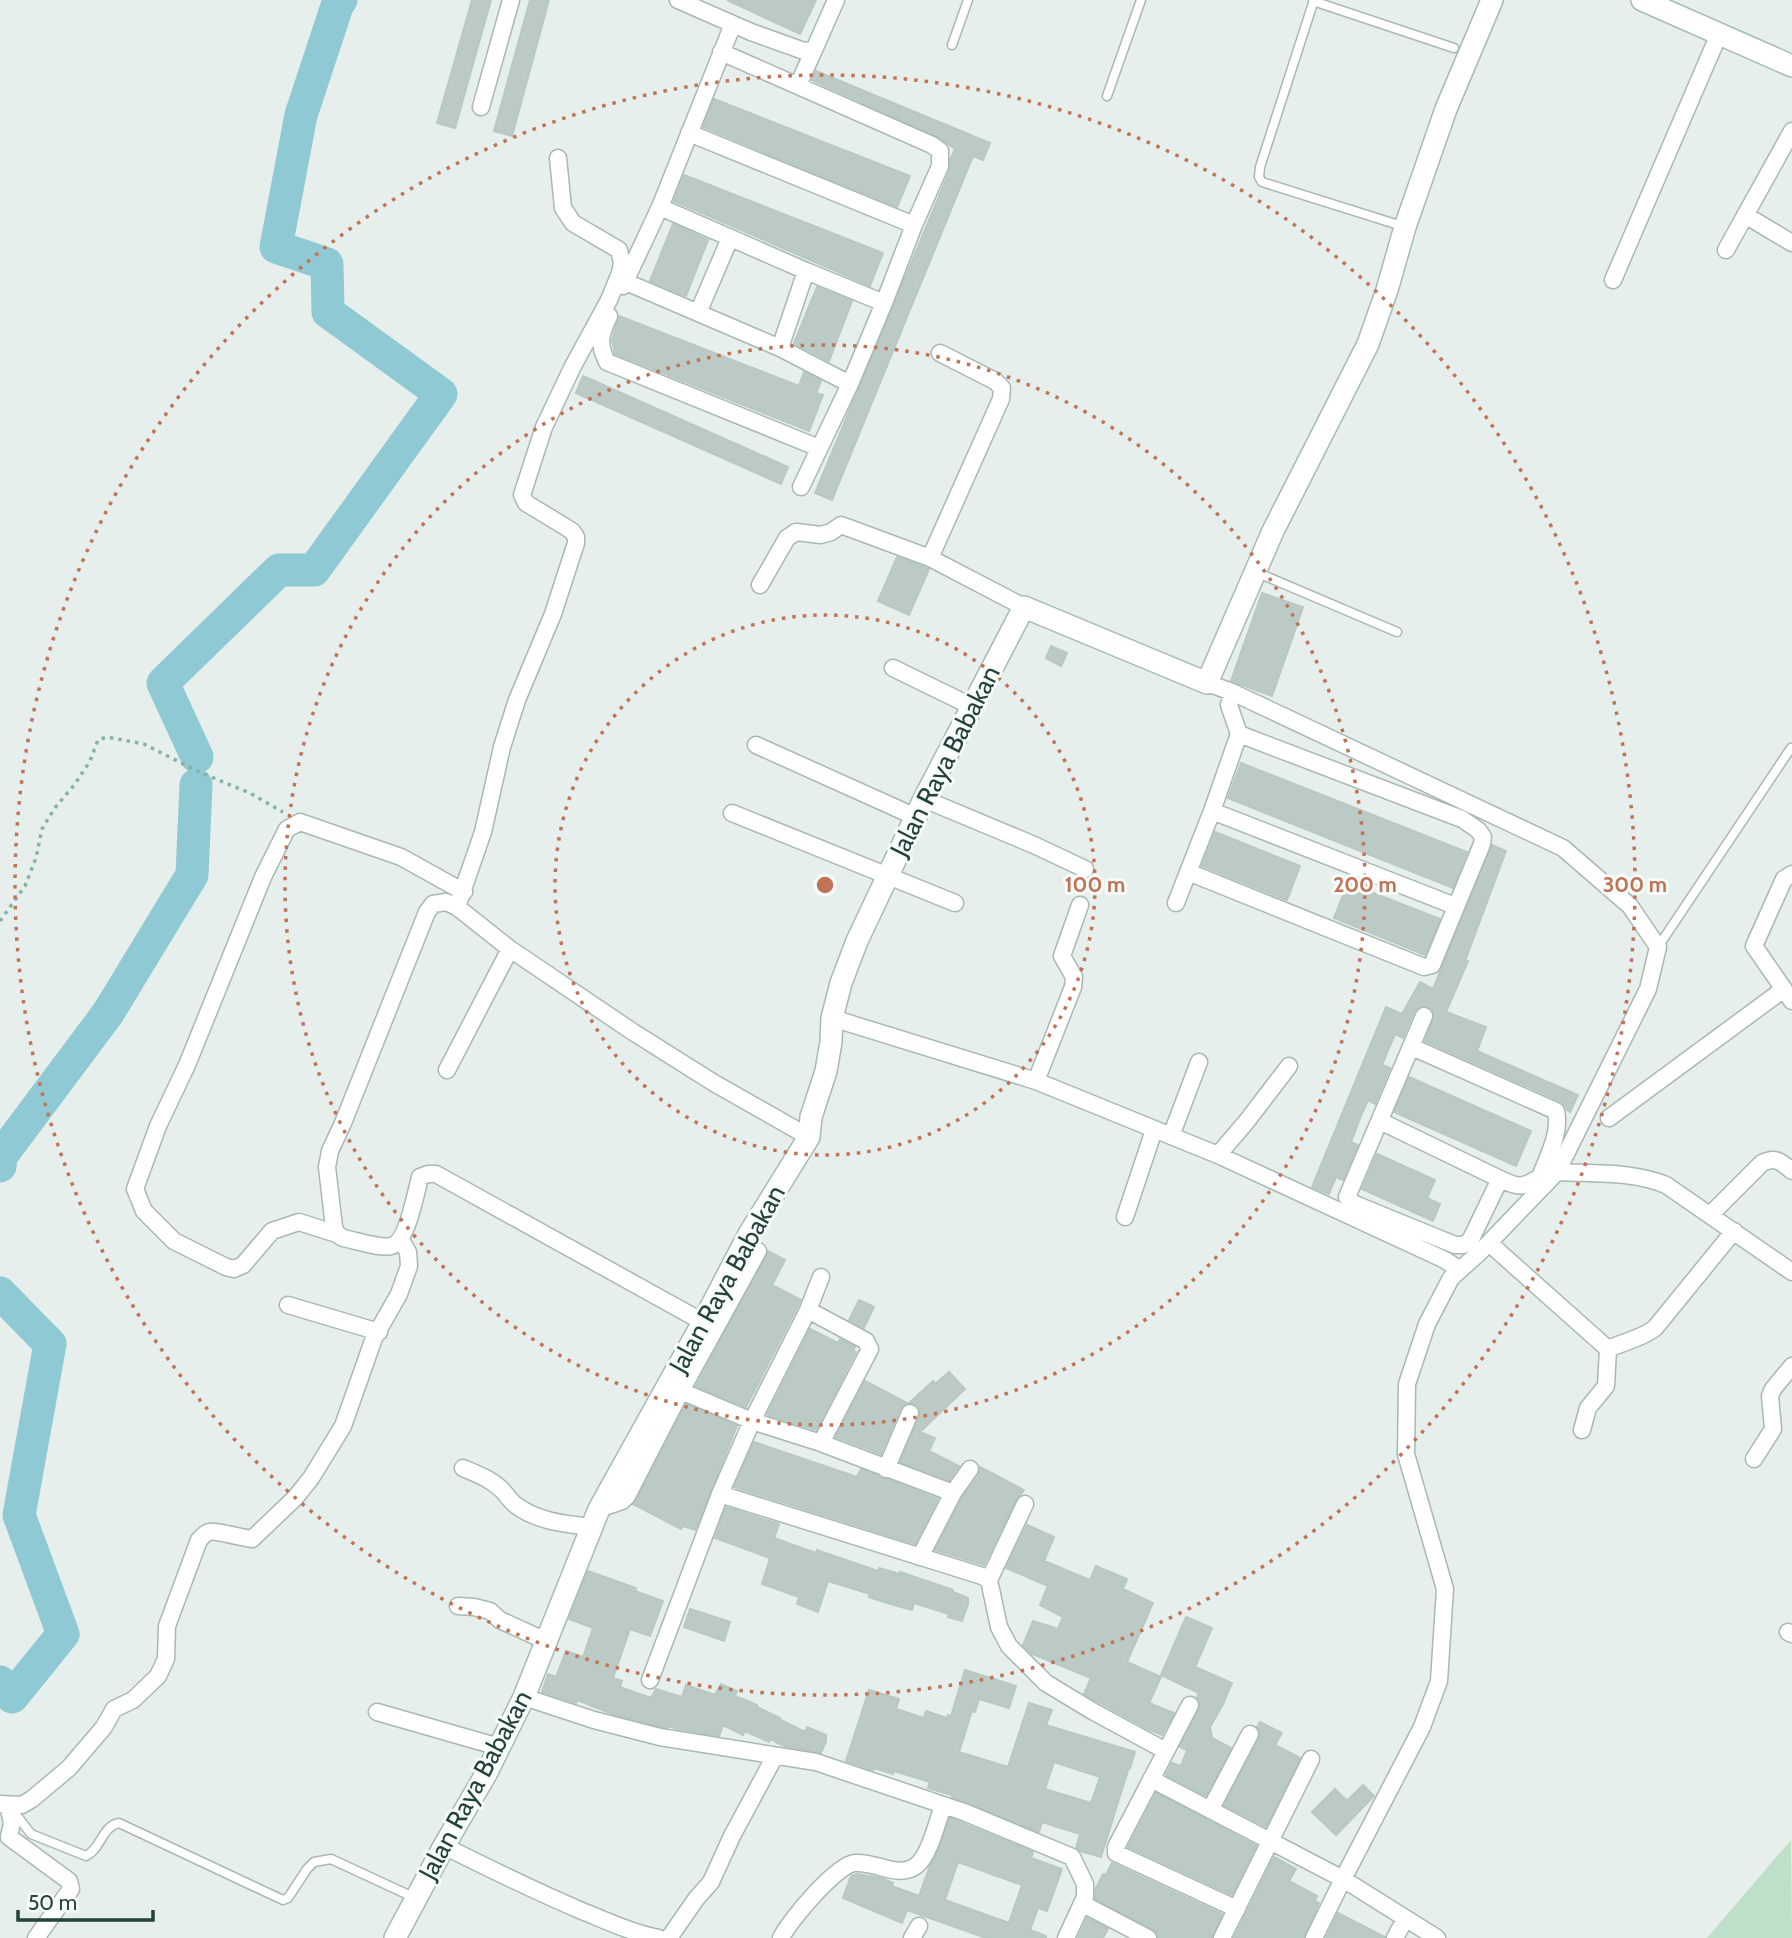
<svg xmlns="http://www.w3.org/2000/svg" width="1792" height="1938" viewBox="0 0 1792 1938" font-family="Cabin,sans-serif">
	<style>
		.green { fill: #bfe0c8 }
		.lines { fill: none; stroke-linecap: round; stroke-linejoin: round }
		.river { stroke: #8ec9d4; stroke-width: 33 }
		.building { fill: #bbcac4; stroke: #b8c9c2; stroke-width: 2; fill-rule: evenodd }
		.lane-casing { stroke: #a8b8b2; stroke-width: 11 }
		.street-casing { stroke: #a8b8b2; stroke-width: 19 }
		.secondary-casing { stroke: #a4bbb3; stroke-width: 24 }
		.path { stroke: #86b3a5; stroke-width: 3.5; stroke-dasharray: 3.5 5; stroke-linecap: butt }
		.lane { stroke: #fff; stroke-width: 8 }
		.street { stroke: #fff; stroke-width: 16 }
		.secondary { stroke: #fff; stroke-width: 21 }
		.ring { fill: none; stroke: #c07456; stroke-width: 3.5; stroke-dasharray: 3.5 7 }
		.labels { text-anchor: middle; stroke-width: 6; stroke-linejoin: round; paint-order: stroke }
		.street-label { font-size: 26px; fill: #24423a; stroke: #f7fbf9 }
		.centre { fill: #c07456; stroke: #f7fbf9; stroke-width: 3.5 }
		.ring-label { font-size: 21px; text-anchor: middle; font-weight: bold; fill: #c07456; stroke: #f7fbf9; stroke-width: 6; stroke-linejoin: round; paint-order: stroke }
	</style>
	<rect width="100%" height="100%" fill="#e6efeb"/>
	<path class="green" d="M1791 1840 1792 1938H1707Z"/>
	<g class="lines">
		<path class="river" d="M197 757 163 683 279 570H314L441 394 328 312 327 264 276 247 301 115 338 3 341 0
			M0 1166 1 1156 108 1013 192 875 196 785
			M0 1293 50 1344 19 1515 63 1634 12 1697 0 1682"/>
	</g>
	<path class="building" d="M472 0H491L455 128 437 123Z
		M530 0H549L512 136 494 131Z
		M727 0H816L800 34Z
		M816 71 990 143 983 160 973 156 832 500 815 493 950 170V160L955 149 936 136 812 80Z
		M714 99 910 176 897 207 703 127Z
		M684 175 883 253 870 286 674 201Z
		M673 224 708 240 686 296 650 281Z
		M817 287 852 301 829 361 794 343Z
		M619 316 799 386 804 372 821 381 816 393 823 395 809 431 615 354 612 340Z
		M583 376 788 467 781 484 576 393Z
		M897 557 929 569 909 615 878 601Z
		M1262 593 1303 607 1272 696 1231 681Z
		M1051 646 1067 653 1061 666 1046 658Z
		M1241 763 1467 852 1453 888 1228 798Z
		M1215 832 1300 866 1287 900 1202 866Z
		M1492 845 1506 851 1465 961H1468L1446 1012 1486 1027 1477 1051 1578 1095 1570 1112 1567 1110 1565 1105 1560 1101 1425 1041 1434 1015 1432 1009 1427 1006H1422L1414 1012 1403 1038 1395 1034 1382 1065 1390 1068 1375 1104 1368 1100 1361 1116 1351 1142 1358 1145 1343 1180 1336 1177 1329 1194 1312 1187 1386 1007 1402 1014 1420 982 1433 989Z
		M1348 883 1440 919 1425 955 1334 918Z
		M1409 1077 1531 1131 1516 1166 1394 1112Z
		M1377 1154 1435 1180 1427 1198 1440 1204 1433 1221 1362 1189Z
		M768 1251 785 1260 772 1285 801 1300 746 1407 696 1386Z
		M859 1300 874 1307 864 1328 849 1320Z
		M810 1329 838 1343 840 1339 855 1347 853 1351 856 1352 816 1430 767 1415Z
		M949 1372 965 1389 920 1432 935 1438 929 1451 959 1466 949 1480 900 1462 920 1416V1411L918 1406 909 1403 933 1381 935 1384Z
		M865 1381 907 1403 900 1409 881 1454 836 1437Z
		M686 1404 737 1426 695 1530 683 1526 681 1529 633 1504Z
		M754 1442 857 1477 861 1469 938 1499 915 1544 734 1487Z
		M980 1467 1024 1490 1016 1500 984 1565 935 1550 962 1498 979 1475Z
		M726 1507 779 1524 774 1538 816 1553 817 1550 878 1571 879 1568 900 1574V1572L953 1590V1592L968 1598V1604L962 1621 948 1617 949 1614 914 1603 912 1610 887 1603 869 1597 870 1594 828 1581 818 1612 797 1604 799 1597 762 1584 770 1558 715 1538Z
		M1027 1525 1054 1537 1044 1561 1090 1580 1096 1566 1127 1579 1123 1589 1153 1603 1127 1662 1161 1677 1149 1703 1174 1713 1162 1735 1148 1729 1084 1694 1091 1678 1032 1654 1023 1645 1033 1621 1058 1629 1063 1617 1040 1605 1048 1586 1006 1568Z
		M588 1571 636 1588 635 1591 663 1601 650 1636 630 1629 613 1678 622 1681 620 1687 651 1698 656 1689 682 1697 686 1685 715 1695 721 1684 737 1691 735 1696 757 1705V1707L780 1718 779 1719 805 1732 807 1727 826 1735V1741L821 1753 784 1746 770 1739 769 1742 745 1731 743 1735 723 1725 719 1736 678 1729 668 1726 667 1728 662 1727 615 1715 577 1700 576 1703 542 1692 548 1674 556 1677 566 1651 583 1657 593 1628 569 1619Z
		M690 1609 730 1622 724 1641 684 1627Z
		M1186 1617 1212 1628 1195 1667 1232 1683 1223 1704 1210 1727 1212 1738 1231 1748 1206 1796 1166 1775 1172 1763 1181 1766 1187 1750 1180 1747 1200 1705 1197 1697 1199 1693 1161 1675Z
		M965 1670 1016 1686 1009 1708 979 1699 975 1712 972 1711 959 1752 1008 1767 1029 1703 1052 1710 1046 1725 1135 1752 1130 1768 1129 1767 1101 1857 1080 1851 1076 1848 1080 1834 1042 1822 1039 1832 952 1797V1795L928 1788 930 1782 894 1771 893 1774 874 1768 873 1770 846 1761 869 1690 899 1699 896 1709 924 1718 926 1711 947 1718 948 1715 951 1716ZM1054 1762 1100 1777 1091 1803 1045 1789Z
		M1260 1722 1282 1733 1275 1745 1300 1758 1266 1827 1224 1805 1259 1739 1260 1733 1257 1727Z
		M1363 1785 1374 1796 1336 1835 1312 1812 1335 1789 1347 1801Z
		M1156 1793 1256 1846 1232 1895 1128 1847Z
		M950 1818 1033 1852 1031 1858 1062 1869 1047 1911 1038 1908 1030 1930 1046 1936V1938H986L907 1910 902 1923 843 1898 851 1876 857 1874 882 1878 893 1883 892 1886 919 1896 930 1866 942 1841ZM958 1862 1022 1885 1009 1923 945 1900Z
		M1274 1857 1296 1869 1289 1881 1317 1896 1315 1901 1319 1903 1304 1938H1234Z
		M1112 1863 1222 1914 1212 1938H1158L1157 1933 1153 1929 1095 1899 1096 1888 1103 1874 1106 1875Z
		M1338 1913 1385 1937V1938H1326Z
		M1087 1918 1108 1929 1103 1938H1078Z"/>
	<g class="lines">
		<g class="lane-casing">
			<path id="lane" d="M1314 0 1260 167 1259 177 1262 182 1402 226
				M1313 1 1454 48
				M952 45 968 0
				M1107 96 1141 0
				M1258 573 1397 632
				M1658 947 1791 748
				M14 1812 31 1834 86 1856C101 1849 102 1826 119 1823L283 1900 288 1898 307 1869 314 1862 331 1859 413 1897"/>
		</g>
		<g class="street-casing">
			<path id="street" d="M678 0 751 32 804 51 814 50 836 0
				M721 52 932 145 940 151V166L914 225 884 303 850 384 801 487
				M798 85 814 50
				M481 107 511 0
				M689 133 914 225
				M660 207 806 271 884 303
				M1745 215 1792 243
				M1726 250 1792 131
				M1613 280 1719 34
				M626 282 780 348 850 384
				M623 286 660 207 733 24
				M698 313 730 238
				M609 316C600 335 598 344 607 362L819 448
				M780 348 806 271
				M930 558 1001 399 1002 388 995 381 940 353
				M760 585 787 538 796 532 821 535 831 532 841 525 930 558 1024 607
				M893 668 973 707
				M1207 683 1232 692 1563 848 1630 906 1658 947 1648 989 1557 1172
				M756 745 916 817
				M924 799 1034 845 1085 869
				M1212 811 1455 906
				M732 813 955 903
				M1188 872 1424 967 1432 965 1482 844 1483 837 1478 830 1462 819 1239 734
				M1792 874 1784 879 1754 946 1792 1001
				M1176 903 1212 811 1239 734 1229 705 1232 692
				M457 907 483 832 502 747 517 700 553 614 576 543V537L572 531 526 503 522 495 544 427 573 366 609 300 620 273 622 263 619 250 573 223 563 208 558 158
				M832 1018 1036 1081 1218 1155 1445 1260 1460 1270
				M1412 1047 1556 1111C1561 1133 1548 1156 1540 1177 1522 1188 1519 1188 1500 1179L1470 1241 1463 1245H1455L1357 1205 1351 1202 1347 1197 1424 1016
				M447 1070 510 949
				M1036 1081 1073 987 1074 977 1062 956 1080 905
				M1609 1118 1784 989
				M1380 1121 1500 1179
				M1171 1136 1199 1062
				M1218 1155 1247 1121 1289 1066
				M1710 1215 1762 1163C1776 1156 1781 1162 1792 1171
				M1125 1217 1154 1130
				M337 1234 299 1222 272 1231 243 1265 234 1269 226 1267 174 1241 144 1211 135 1189 158 1126 187 1065 263 877 287 829 300 822 401 857 464 892
				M1489 1243 1608 1349
				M288 1305 379 1332
				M808 1310 821 1277
				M703 1322 436 1174H428L420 1177C416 1192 407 1243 391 1246 380 1249 355 1240 343 1238L337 1234 334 1227 327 1167 330 1151 343 1123 427 912 433 904 446 902 457 907 510 949 633 1032 714 1083 809 1137
				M681 1391 752 1421 821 1443 953 1493
				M1582 1430 1588 1408 1606 1386 1608 1349C1623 1342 1643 1338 1655 1328L1734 1231
				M821 1443 870 1349 866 1341 808 1310 752 1421 720 1494 982 1576 989 1580 999 1627 1009 1646 1046 1683 1094 1712 1166 1751
				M1754 1459 1773 1429 1770 1396 1773 1389 1792 1366
				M463 1468C477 1474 491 1479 502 1490 507 1495 511 1502 517 1506 539 1522 566 1524 592 1527
				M886 1469 910 1413
				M599 1509 622 1501 627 1496 681 1391 758 1251
				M920 1557 953 1493 970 1469
				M989 1580 1025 1504
				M458 1606 474 1607 490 1611 500 1620 546 1641
				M1788 1632 1792 1634
				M650 1680 720 1494
				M524 1697 594 1720 660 1737 816 1762 964 1812 1072 1857 1085 1884V1897L1066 1938
				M1190 1705 1116 1847V1853L1237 1909
				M377 1712 499 1747
				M1151 1779 1343 1879 1437 1938
				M0 1804 22 1805 32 1799 69 1768 104 1727 114 1709 133 1700 158 1676 166 1659 167 1626 199 1540C202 1537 205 1533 209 1532 215 1530 242 1538 252 1539L295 1498 311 1478 343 1426 374 1338 399 1294 409 1266 408 1252 401 1240
				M8 1805 12 1823 9 1837 69 1881 71 1889 36 1938
				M1210 1810 1250 1734
				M444 1846C490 1869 535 1891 582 1911 607 1921 632 1933 659 1938
				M1083 1904 1148 1938
				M669 1938 696 1899 711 1882 732 1836 775 1756
				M781 1938C789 1921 837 1864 855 1863 877 1861 898 1880 917 1865 930 1854 937 1822 943 1806
				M912 1938 919 1926
				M1222 1938 1311 1759
				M1314 1938 1343 1879 1422 1727 1439 1681 1445 1589 1406 1454 1407 1384 1427 1324 1451 1278 1480 1252 1557 1172C1594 1174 1632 1171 1666 1185L1792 1272
				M1395 1938 1405 1919"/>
		</g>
		<g class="secondary-casing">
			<path id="secondary" d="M1642 0 1792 66
				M395 1938 444 1846 486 1774 524 1697 599 1509 703 1322 749 1234 809 1137 811 1117 826 1071 831 1042 832 1018 841 983 857 941 924 799 1024 607 1207 683 1273 531 1368 344 1387 290 1405 227 1446 109 1492 0"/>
		</g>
		<path class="path" d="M0 921 25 886 36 858 42 829 54 809 75 784 90 761 98 740 107 737 144 744 199 772 250 793 283 812"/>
		<use href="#lane" class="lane"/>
		<use href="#street" class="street"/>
		<use href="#secondary" class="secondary"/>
	</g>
	<g class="ring">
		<circle cx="825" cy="885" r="270"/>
		<circle cx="825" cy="885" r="540"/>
		<circle cx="825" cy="885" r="810"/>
	</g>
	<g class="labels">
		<g class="street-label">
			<text transform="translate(945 761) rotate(-63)" y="9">Jalan Raya Babakan</text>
			<text transform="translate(727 1279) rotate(-61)" y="9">Jalan Raya Babakan</text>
			<text transform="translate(475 1785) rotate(-62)" y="9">Jalan Raya Babakan</text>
		</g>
	</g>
	<circle cx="825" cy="885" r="10" class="centre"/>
	<g class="ring-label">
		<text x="1095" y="892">100 m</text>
		<text x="1365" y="892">200 m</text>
		<text x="1635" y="892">300 m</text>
	</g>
	<path d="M18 1910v10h135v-10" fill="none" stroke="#24423a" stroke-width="3.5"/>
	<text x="28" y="1910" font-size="21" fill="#24423a" stroke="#f7fbf9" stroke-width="5" paint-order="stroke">50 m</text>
</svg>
